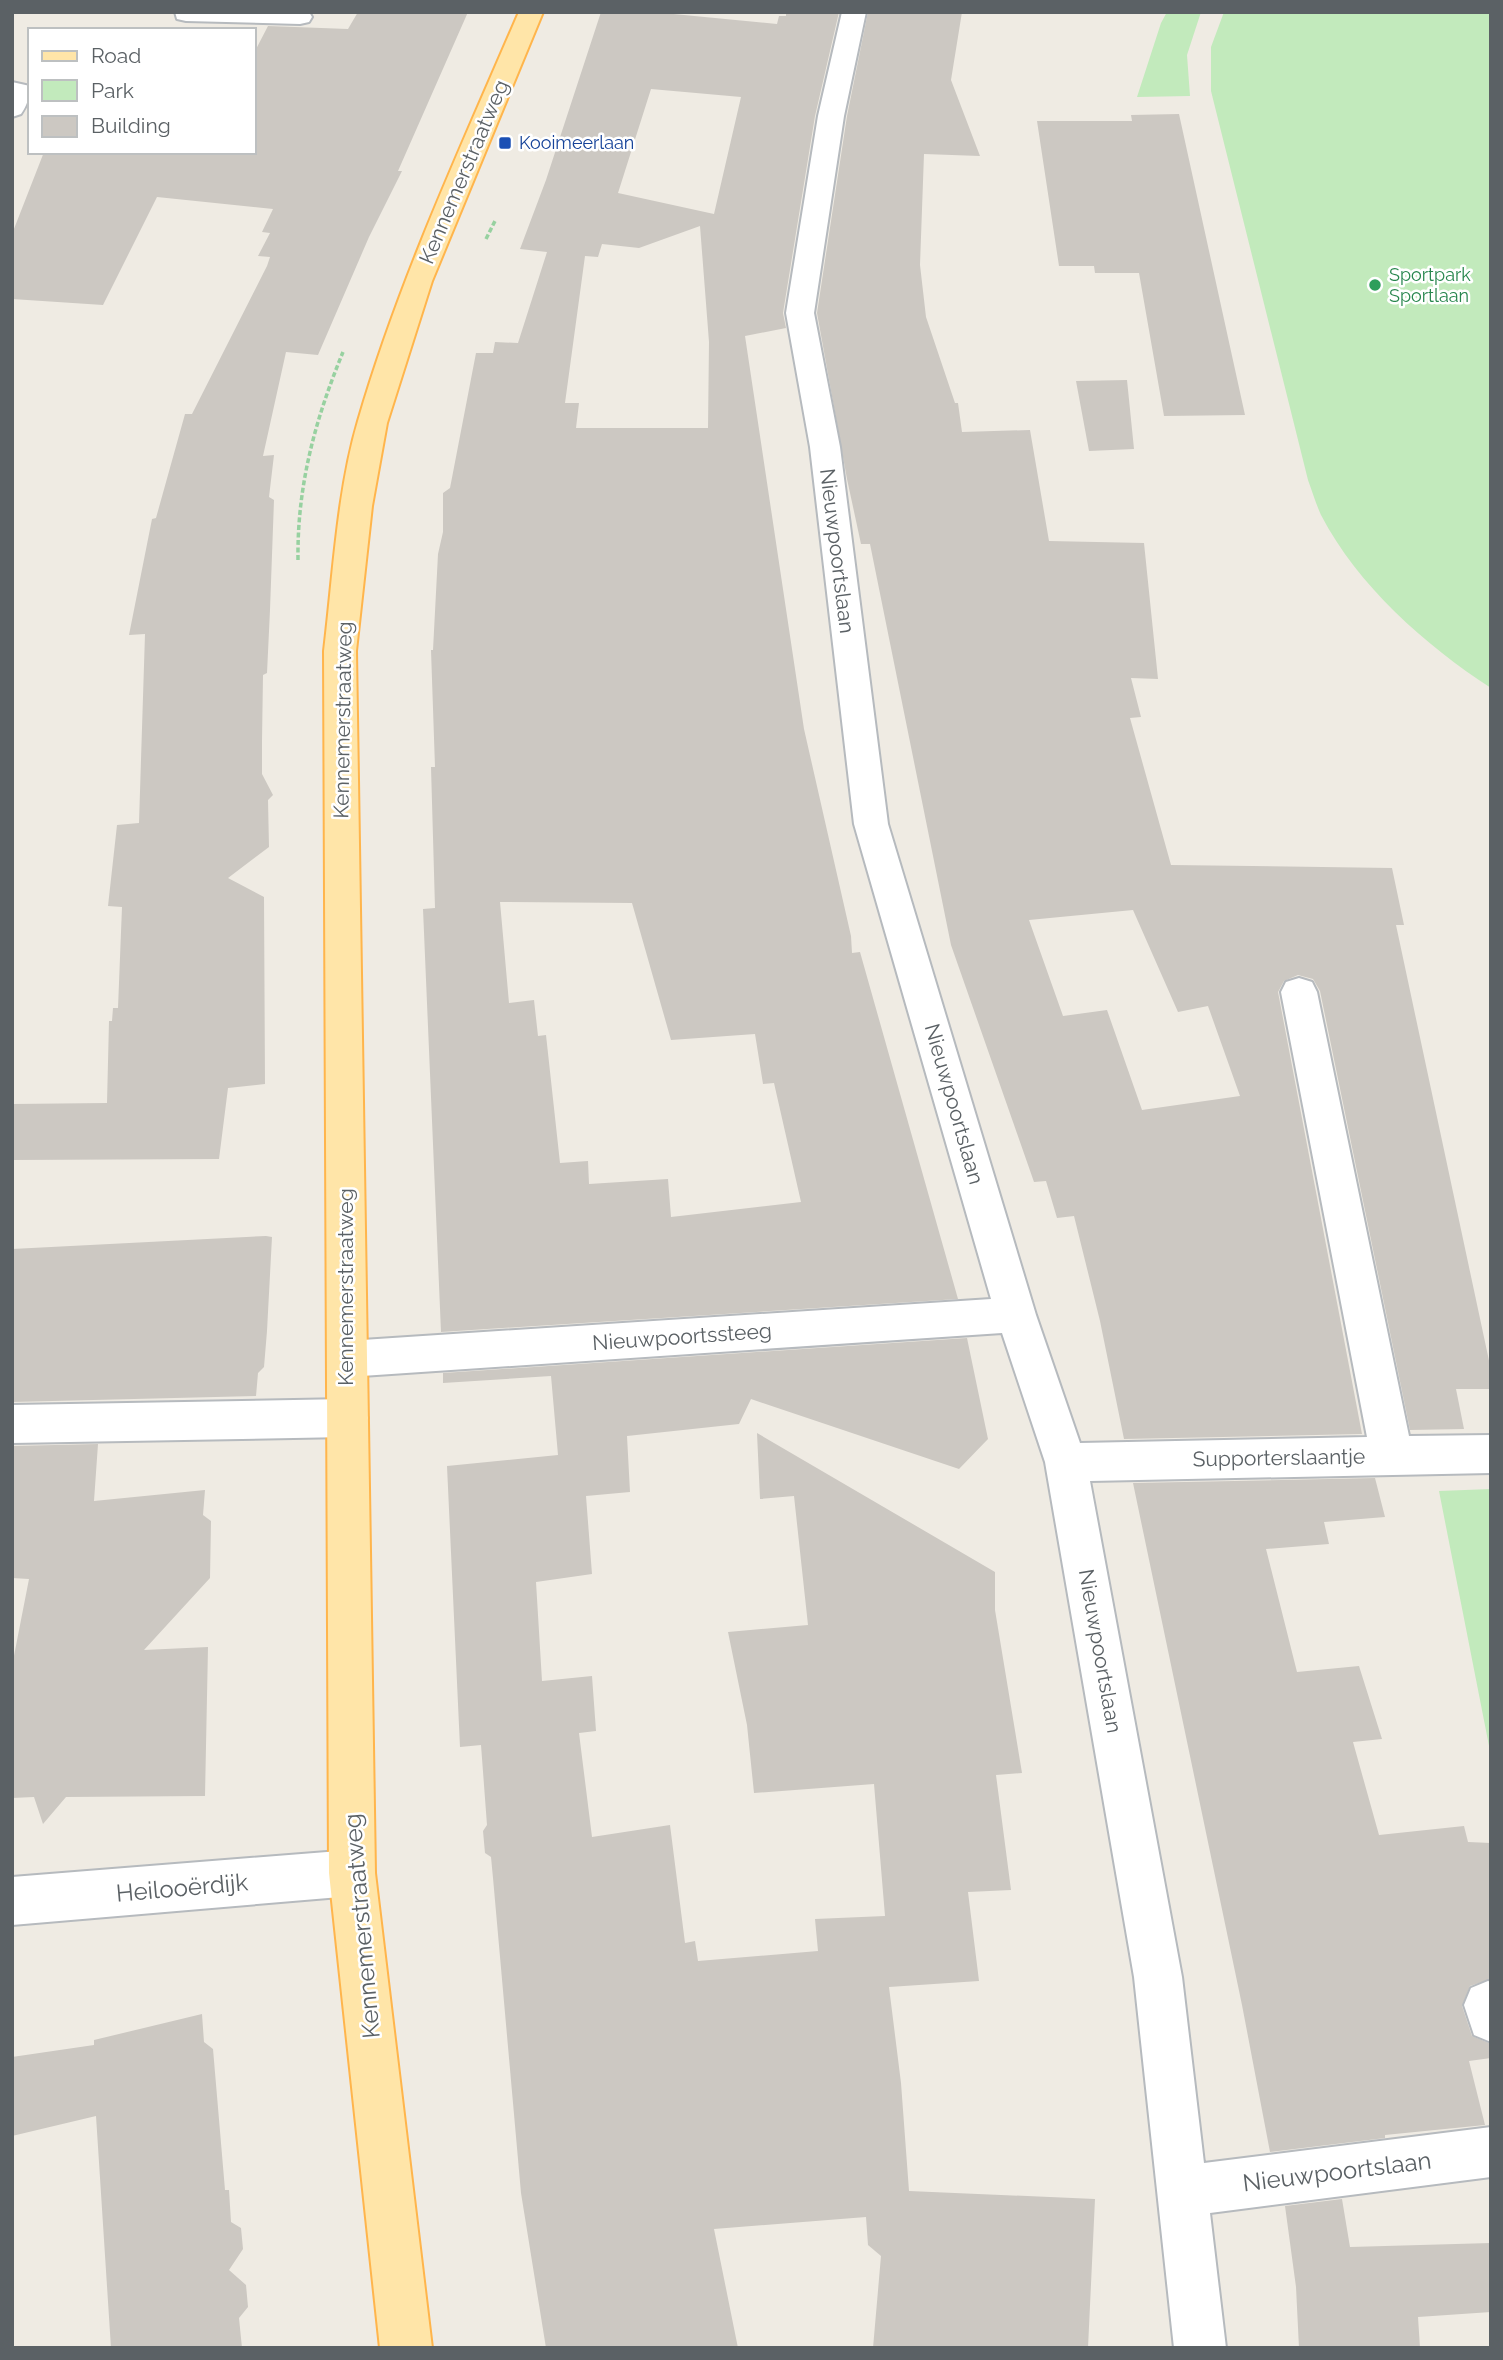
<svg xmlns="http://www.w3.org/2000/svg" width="1503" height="2360" viewBox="0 0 1503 2360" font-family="Raleway,sans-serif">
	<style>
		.green { fill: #c2eabc }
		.building { fill: #ccc8c2; fill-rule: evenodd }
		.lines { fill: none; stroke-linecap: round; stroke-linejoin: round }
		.minor-casing { stroke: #b6babe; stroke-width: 4 }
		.major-casing { stroke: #ffb54c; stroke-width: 4 }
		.path { stroke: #97d1a0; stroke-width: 3.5; stroke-dasharray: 5 2.5; stroke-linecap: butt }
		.minor { fill: #fff; fill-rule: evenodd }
		.major { fill: #ffe5a8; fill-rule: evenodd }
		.transit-dot { fill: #1a4fb4; stroke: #fff; stroke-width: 2.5 }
		.leisure-dot { fill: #2e9e5b; stroke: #fff; stroke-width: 2.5 }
		.labels { text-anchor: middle; stroke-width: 5; stroke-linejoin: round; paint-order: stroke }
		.far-transit-label { font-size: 18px; fill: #164399; stroke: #fff; text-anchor: start }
		.far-leisure-label { font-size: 18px; fill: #27864d; stroke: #fff; text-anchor: start }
		.street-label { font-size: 21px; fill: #5b6165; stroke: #fff }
		.near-street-label { font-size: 24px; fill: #5b6165; stroke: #fff }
	</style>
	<rect width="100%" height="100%" fill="#efebe3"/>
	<path class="green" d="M1167 12H1201L1187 55 1190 96 1137 97 1161 23Z
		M1224 12H1491V688C1425 645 1358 586 1321 515 1316 504 1312 491 1308 480L1211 91V47Z
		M1491 1489V1756L1439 1491Z"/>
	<path class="building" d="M358 12H468L398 171H402L369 237 318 355 286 352 263 456 274 455 269 497 274 500 270 610 267 673 263 675 262 741V774L273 795 268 800 269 847 228 878 264 897 265 1084 228 1088 219 1159 12 1160V1104L107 1103 109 1021H112L113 1008H118L122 907 108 906 117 825 139 823 145 634 129 635 152 519 156 518 185 414H192L267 266 270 257 258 256 270 233 262 232 273 209 157 197 103 305 12 299V234L44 152H254V53L268 26 348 29Z
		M601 12H653L777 24 779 16H786V12H839L815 116 783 313 786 328 745 336 804 729 851 936 852 953 860 952 958 1299 441 1332 423 909 435 908 431 767H435L431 650H433L438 554 443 532V493L450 488 476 353H493L495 342 518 343 547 252 520 249 546 180ZM651 89 741 97 714 214 618 193ZM700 226 709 342 708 428H576L579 403H565L585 256 598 257 602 244 639 248ZM500 902 632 903 671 1040 755 1034 763 1084 774 1083 801 1202 671 1217 668 1179 589 1184 588 1161 560 1163 546 1035 538 1036 534 1000 509 1003Z
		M868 12H962L951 80 980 156 924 154 920 265 926 317 955 403H958L962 432 1030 430 1049 541 1144 543 1158 679 1131 678 1141 717 1130 718 1171 865 1392 868 1404 925H1396L1491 1370V1389H1456L1464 1429 1410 1430 1320 991 1313 979 1298 975 1284 981 1278 992 1362 1434 1124 1439 1100 1321 1074 1216 1057 1218 1046 1181 1034 1182 951 945 870 544H861L847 479 817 313 847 116ZM1133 910 1178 1012 1208 1006 1240 1096 1142 1110 1107 1010 1063 1016 1029 920Z
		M1179 114 1245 415 1164 416 1139 273H1095L1094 266H1059L1037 121H1132L1131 115Z
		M1127 380 1134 449 1089 451 1076 381Z
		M266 1236 272 1237 267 1331 264 1367 258 1373 256 1396 12 1402V1249Z
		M967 1338 988 1439 959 1469 751 1399 739 1424 627 1436 630 1492 586 1496 592 1574 536 1582 542 1681 592 1676 596 1731 579 1733 592 1837 670 1825 685 1943 695 1941 698 1961 818 1951 815 1919 885 1916 874 1784 754 1793 747 1725 728 1632 808 1625 794 1496 760 1499 757 1433 995 1572V1610L1022 1773 996 1775 1011 1890 968 1892 979 1981 889 1987 901 2083 909 2191 1095 2199 1088 2348H873L881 2256 868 2245 866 2217 714 2229 738 2348H546L521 2193 493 1878 491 1857 485 1853 483 1831 487 1825 481 1745 460 1747 447 1466 558 1455 551 1376 443 1383V1373Z
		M98 1444 94 1501 205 1490 203 1515 211 1521 210 1578 144 1650 208 1647 205 1796 66 1797 43 1824 34 1797 12 1798V1666L29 1579 12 1578V1446Z
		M1375 1478 1385 1517 1324 1522 1329 1544 1266 1549 1297 1672 1359 1666 1382 1739 1353 1742 1379 1835 1464 1826 1468 1842 1491 1843V1979L1470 1986 1462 2006 1472 2036 1491 2044V2058L1469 2061 1485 2125 1385 2135V2138L1270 2152 1242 2005 1133 1483Z
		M202 2014 204 2042 213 2049 225 2190H229L231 2222 241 2228 243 2249 229 2270 246 2285 248 2307 239 2318 242 2348H111L96 2116 12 2136V2057L94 2045V2040Z
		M1342 2199 1350 2247 1491 2243V2312L1418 2317 1420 2348H1299L1296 2287 1285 2206Z"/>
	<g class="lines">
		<g class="minor-casing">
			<path id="minor" d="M175 12H309L312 17 309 22 300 24 186 21 177 19Z
				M842 12H866L844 116 814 313 840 447 888 824 1036 1315 1080 1443 1367 1437 1281 992 1286 982 1299 978 1312 982 1317 992 1409 1436 1491 1435V1473L1090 1481 1182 1977 1204 2163 1491 2127V2177L1210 2213 1226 2348H1174L1134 1977 1045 1462 1002 1333 347 1377 333 1372 327 1359 333 1346 347 1341 991 1299 854 824 810 447 786 313 818 116Z
				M12 82 30 86C30 97 27 105 21 114L12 117Z
				M347 1399 362 1405 368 1418 362 1431 347 1437 12 1443V1405Z
				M352 1850 369 1856 375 1873 369 1890 352 1896 12 1925V1877Z
				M1488 1981 1491 1982V2042L1474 2035 1464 2005 1471 1988Z"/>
		</g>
		<g class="major-casing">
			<path id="major" d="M519 12H543L432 281 387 423 372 506 356 651 375 1873 432 2348H380L329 1873 324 651C333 577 337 492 358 421 399 280 461 147 519 12Z"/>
		</g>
		<path class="path" d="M486 239 496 219
			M298 560C297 486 315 420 343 352"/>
		<use href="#minor" class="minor"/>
		<use href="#major" class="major"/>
	</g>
	<rect class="transit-dot" x="498" y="136" width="14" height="14" rx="3.5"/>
	<circle class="leisure-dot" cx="1375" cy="285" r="7"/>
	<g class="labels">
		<g class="far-transit-label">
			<text x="519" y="149">Kooimeerlaan</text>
		</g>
		<g class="far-leisure-label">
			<text x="1389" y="281">Sportpark<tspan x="1389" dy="21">Sportlaan</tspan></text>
		</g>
		<g class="street-label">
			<text transform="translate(464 172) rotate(-67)" y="7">Kennemerstraatweg</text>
			<text transform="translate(837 551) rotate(83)" y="7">Nieuwpoortslaan</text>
			<text transform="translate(343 720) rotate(-89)" y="7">Kennemerstraatweg</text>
			<text transform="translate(954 1104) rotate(74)" y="7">Nieuwpoortslaan</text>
			<text transform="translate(346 1287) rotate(-90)" y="7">Kennemerstraatweg</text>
			<text transform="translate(682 1337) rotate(-4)" y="7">Nieuwpoortssteeg</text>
			<text transform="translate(1279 1458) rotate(-1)" y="7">Supporterslaantje</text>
			<text transform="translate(1100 1651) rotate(80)" y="7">Nieuwpoortslaan</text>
		</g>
		<g class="near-street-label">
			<text transform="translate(182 1888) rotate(-5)" y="8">Heilooërdijk</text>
			<text transform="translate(362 1926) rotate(-95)" y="8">Kennemerstraatweg</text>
			<text transform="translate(1337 2172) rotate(-7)" y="8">Nieuwpoortslaan</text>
		</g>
	</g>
	<rect width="1503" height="2360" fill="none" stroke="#5b6165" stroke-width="28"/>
	<rect x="28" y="28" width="228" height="126" fill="#ffffff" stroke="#bdc0c1" stroke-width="2"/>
	<rect x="42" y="51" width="35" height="10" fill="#ffe5a8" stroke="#bdc0c1" stroke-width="2"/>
	<text x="91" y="63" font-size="21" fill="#5b6165">Road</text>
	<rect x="42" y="80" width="35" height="21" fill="#c2eabc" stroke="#bdc0c1" stroke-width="2"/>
	<text x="91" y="98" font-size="21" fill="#5b6165">Park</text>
	<rect x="42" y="116" width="35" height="21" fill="#ccc8c2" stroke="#bdc0c1" stroke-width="2"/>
	<text x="91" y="133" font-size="21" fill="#5b6165">Building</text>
</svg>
